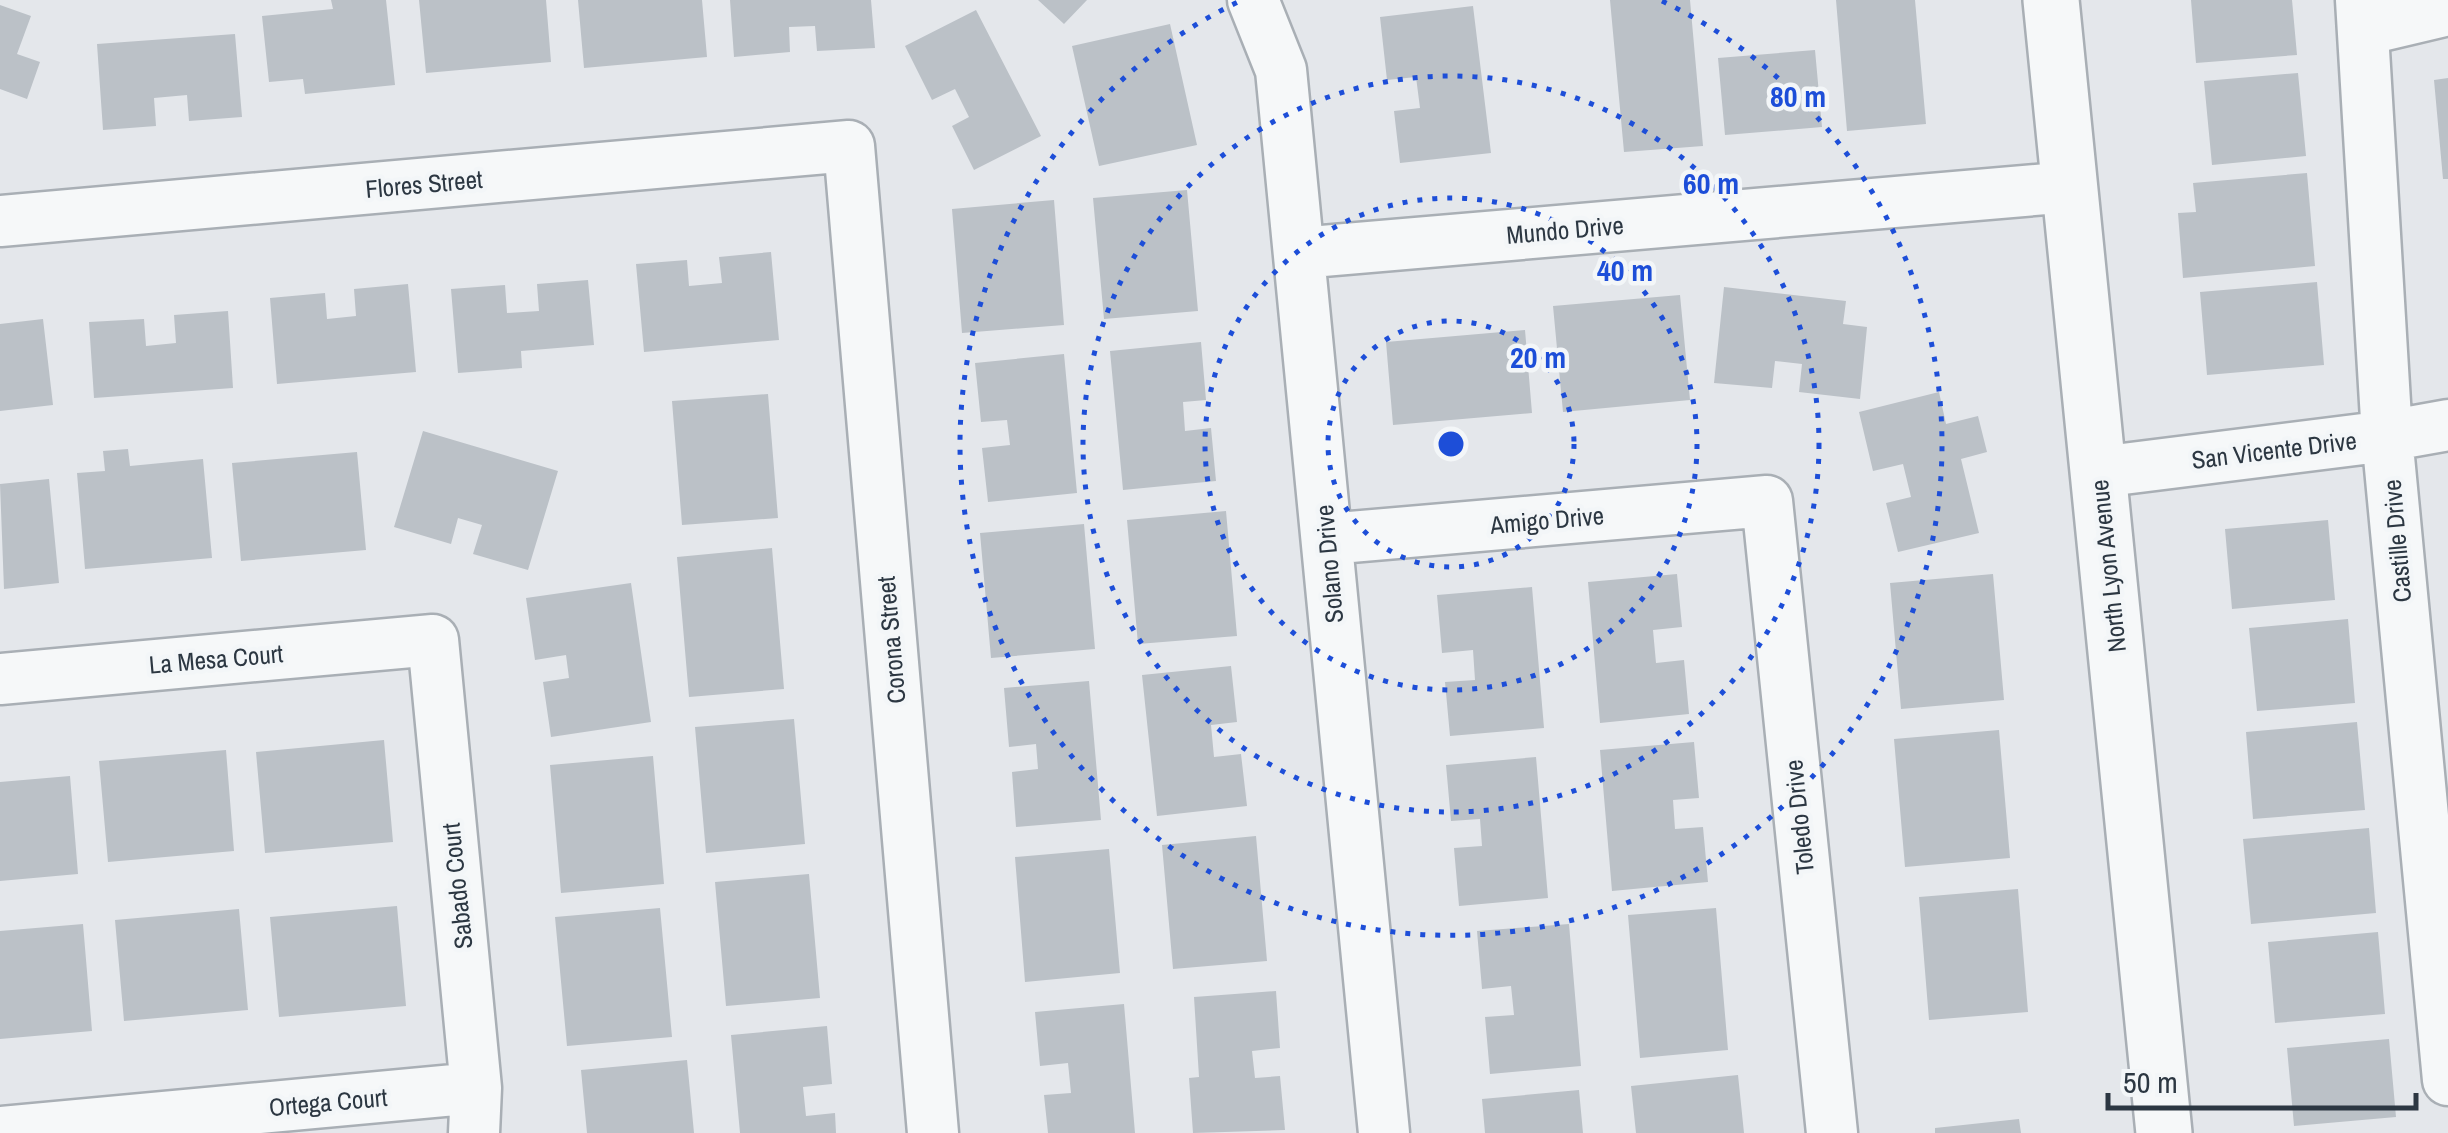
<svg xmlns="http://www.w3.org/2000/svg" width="2448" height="1133" viewBox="0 0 2448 1133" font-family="'Archivo Narrow',sans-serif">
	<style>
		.building { fill: #bbc1c7 }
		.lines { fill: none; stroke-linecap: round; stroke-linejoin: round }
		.minor-casing { stroke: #a9afb5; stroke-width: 55 }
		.tertiary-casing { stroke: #a9afb5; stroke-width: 60 }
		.minor { stroke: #f6f8f9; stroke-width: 50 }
		.tertiary { stroke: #f6f8f9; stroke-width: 55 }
		.ring { fill: none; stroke: #1d4ed8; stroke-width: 5; stroke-dasharray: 5 10 }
		.labels { text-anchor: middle; stroke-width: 9; stroke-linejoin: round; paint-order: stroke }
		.street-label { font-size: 25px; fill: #2c3742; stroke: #f3f6f8 }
		.centre { fill: #1d4ed8; stroke: #f3f6f8; stroke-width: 5 }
		.ring-label { font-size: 30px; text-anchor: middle; font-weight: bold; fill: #1d4ed8; stroke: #f3f6f8; stroke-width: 9; stroke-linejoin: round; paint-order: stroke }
	</style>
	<rect width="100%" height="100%" fill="#e4e7eb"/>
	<path class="building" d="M331 0H386L395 85 305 94 303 79 269 82 262 16 333 9Z
		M419 0H546L551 62 426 73Z
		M578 0H702L707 57 584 68Z
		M730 0H871L875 48 817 51 815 26 789 27 790 52 734 57Z
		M1038 0H1087L1064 24Z
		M1610 0H1690L1703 146 1624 152Z
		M1836 0H1915L1926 124 1847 131Z
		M2191 0H2292L2297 55 2196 63Z
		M0 5 31 16 17 54 40 62 27 99 0 89Z
		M1473 6 1491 153 1400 163 1394 111 1420 108 1416 77 1387 80 1380 17Z
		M976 10 1041 136 974 170 952 126 969 117 955 89 932 100 905 46Z
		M1170 24 1197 145 1099 166 1072 46Z
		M235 34 242 117 189 121 187 95 154 98 156 126 103 130 97 44Z
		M1815 50 1822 127 1725 135 1718 58Z
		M2298 73 2306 156 2212 165 2204 81Z
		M2448 78V179H2443L2434 80Z
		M2307 173 2315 266 2183 278 2178 213 2196 212 2193 183Z
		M1187 190 1198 311 1104 319 1093 198Z
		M1054 200 1064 325 962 333 952 209Z
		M771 252 779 340 644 352 636 264 687 260 689 286 722 283 719 257Z
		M588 280 594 345 521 351 522 368 458 373 451 289 505 285 507 313 539 311 537 284Z
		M2317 282 2324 365 2207 375 2200 292Z
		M408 284 416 372 277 384 270 298 325 293 327 319 356 316 354 289Z
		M1724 287 1846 301 1843 324 1867 327 1860 399 1799 392 1802 364 1775 361 1772 388 1714 383Z
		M1680 295 1690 400 1563 412 1553 306Z
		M228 311 233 388 94 398 89 322 144 319 146 346 176 343 174 315Z
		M43 319 53 405 0 411V324Z
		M1525 330 1532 413 1393 425 1386 342Z
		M1201 342 1206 400 1183 402 1185 431 1211 428 1216 481 1123 490 1110 351Z
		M1064 354 1077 493 988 502 982 448 1010 445 1007 420 981 422 975 363Z
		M1939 392 1946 424 1978 416 1987 452 1961 459 1979 533 1898 552 1886 503 1911 497 1903 464 1873 471 1859 412Z
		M768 394 778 518 682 525 672 401Z
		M423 431 558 471 528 570 473 554 482 525 458 518 451 544 394 527Z
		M128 449 130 466 203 459 212 558 85 569 77 473 105 471 103 451Z
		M357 452 366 550 241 561 232 463Z
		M49 479 59 583 4 589 0 484Z
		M1226 511 1237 636 1138 644 1127 520Z
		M2328 520 2335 600 2232 609 2225 529Z
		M1084 524 1095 649 991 658 980 533Z
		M772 548 784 689 689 697 677 557Z
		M1677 574 1682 627 1653 630 1656 663 1684 660 1689 714 1600 723 1588 582Z
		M1993 574 2004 700 1901 709 1890 583Z
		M631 583 651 722 551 737 543 682 569 678 566 655 535 660 526 598Z
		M1532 587 1544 728 1450 736 1445 682 1475 680 1473 650 1442 653 1437 595Z
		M2348 619 2355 703 2257 711 2249 628Z
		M1231 666 1237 722 1211 725 1214 757 1241 754 1247 806 1157 816 1142 675Z
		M1089 681 1101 820 1016 827 1012 772 1038 769 1036 744 1009 747 1004 688Z
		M794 719 805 844 706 853 695 727Z
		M2357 722 2365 810 2253 819 2246 732Z
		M1999 730 2010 858 1905 867 1894 739Z
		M384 740 393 842 265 853 256 752Z
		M1694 742 1699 798 1673 800 1675 829 1703 827 1708 882 1612 891 1600 750Z
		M226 750 234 851 108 862 99 761Z
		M653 756 664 884 561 893 550 765Z
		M1536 757 1548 898 1459 906 1454 848 1482 846 1480 819 1451 821 1446 765Z
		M70 776 78 874 0 881V782Z
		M2369 828 2376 913 2251 924 2243 839Z
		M1256 836 1267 961 1173 969 1162 845Z
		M1109 849 1120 973 1025 982 1015 857Z
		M809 874 820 998 726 1006 715 882Z
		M2018 889 2028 1012 1929 1020 1919 897Z
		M397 906 406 1006 279 1017 270 917Z
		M660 908 672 1037 567 1046 555 917Z
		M1716 908 1728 1050 1640 1058 1628 915Z
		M239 909 248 1010 124 1021 115 920Z
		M83 924 92 1031 0 1039V931Z
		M1569 924 1581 1066 1490 1074 1485 1017 1514 1015 1511 986 1482 989 1477 931Z
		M2378 932 2385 1014 2275 1023 2268 942Z
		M1276 991 1280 1048 1252 1051 1255 1078 1280 1076 1285 1130 1193 1133 1189 1078 1199 1077 1194 997Z
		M1124 1004 1135 1133H1048L1044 1095 1071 1093 1068 1063 1040 1066 1035 1012Z
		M827 1026 832 1084 803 1087 806 1116 835 1113 836 1133H740L731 1035Z
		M2389 1039 2396 1117 2294 1126 2287 1048Z
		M687 1060 694 1133H587L581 1070Z
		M1738 1075 1744 1133H1636L1631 1086Z
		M1579 1090 1583 1133H1485L1482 1099Z
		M2019 1119 2021 1133H1935V1128Z"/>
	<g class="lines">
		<g class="minor-casing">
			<path id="minor" d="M1253 0 1281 70 1384 1133
				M2361 0 2387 436 2448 1080
				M2364 30 2448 10
				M0 221 849 146 933 1133
				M1299 253 2070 187
				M2099 472 2387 436 2448 425
				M1327 539 1767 501 1832 1133
				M0 679 433 640 476 1088 474 1133
				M0 1132 476 1088"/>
		</g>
		<g class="tertiary-casing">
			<path id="tertiary" d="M2051 0 2164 1133"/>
		</g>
		<use href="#minor" class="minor"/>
		<use href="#tertiary" class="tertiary"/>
	</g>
	<g class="ring">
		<circle cx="1451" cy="444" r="123"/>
		<circle cx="1451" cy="444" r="246"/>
		<circle cx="1451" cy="444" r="368"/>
		<path d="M1662 1A491 491 0 1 1 1240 1"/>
	</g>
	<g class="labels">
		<g class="street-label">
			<text transform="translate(424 184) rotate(-5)" y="9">Flores Street</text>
			<text transform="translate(1565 230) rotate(-5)" y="9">Mundo Drive</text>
			<text transform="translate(2274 450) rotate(-7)" y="9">San Vicente Drive</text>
			<text transform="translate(1547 520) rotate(-5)" y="9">Amigo Drive</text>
			<text transform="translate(2397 541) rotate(-95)" y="9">Castille Drive</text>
			<text transform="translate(1329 564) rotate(-95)" y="9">Solano Drive</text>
			<text transform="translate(2108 566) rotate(-96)" y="9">North Lyon Avenue</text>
			<text transform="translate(891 640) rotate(-95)" y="9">Corona Street</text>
			<text transform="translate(216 659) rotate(-5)" y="9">La Mesa Court</text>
			<text transform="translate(1799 817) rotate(-96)" y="9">Toledo Drive</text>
			<text transform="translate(457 886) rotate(-96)" y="9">Sabado Court</text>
			<text transform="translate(328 1102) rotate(-5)" y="9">Ortega Court</text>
		</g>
	</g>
	<circle cx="1451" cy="444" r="15" class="centre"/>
	<g class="ring-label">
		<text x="1798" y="107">80 m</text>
		<text x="1711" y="194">60 m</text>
		<text x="1625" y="281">40 m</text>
		<text x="1538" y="368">20 m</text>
	</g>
	<path d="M2108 1093v15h308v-15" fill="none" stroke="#2c3742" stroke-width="5"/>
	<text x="2123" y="1093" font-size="30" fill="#2c3742" stroke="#f3f6f8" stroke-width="8" paint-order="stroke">50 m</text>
</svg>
